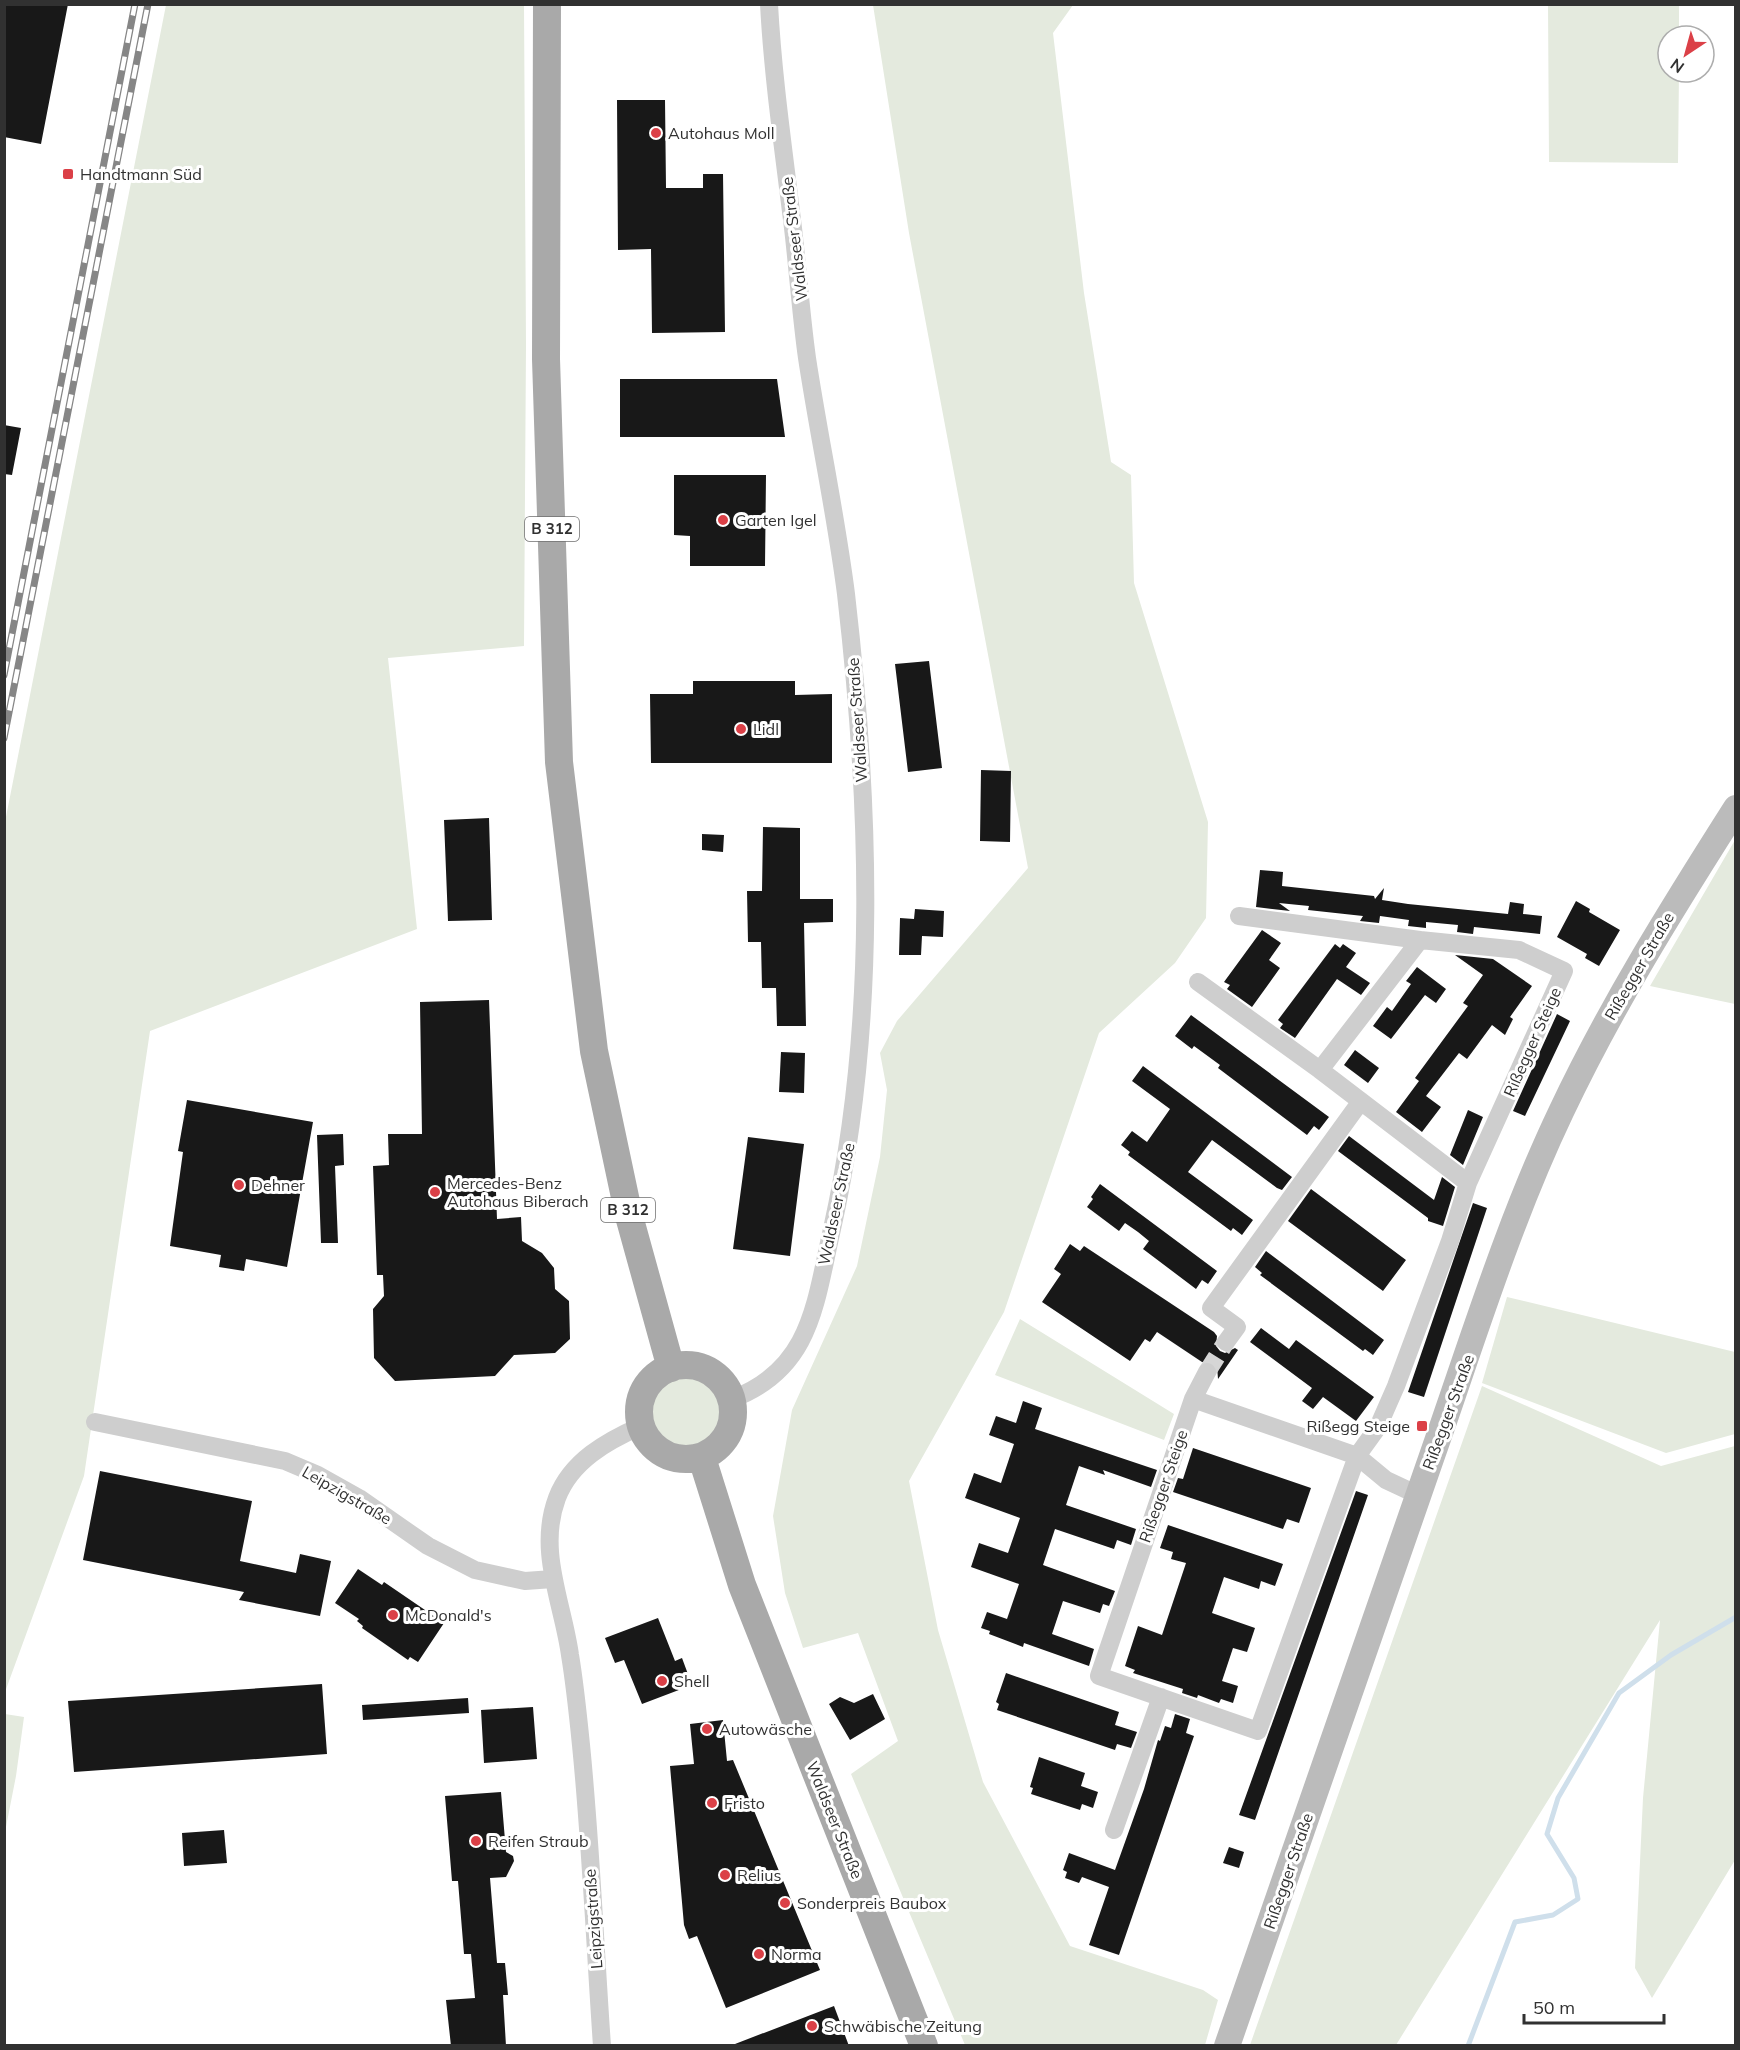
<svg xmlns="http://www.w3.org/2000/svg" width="1740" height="2050" viewBox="0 0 1740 2050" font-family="Mulish,sans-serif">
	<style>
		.green { fill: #e4eade }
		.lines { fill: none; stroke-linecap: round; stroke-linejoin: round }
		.stream { stroke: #cfdfeb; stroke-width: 5 }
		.building { fill: #181818 }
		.street-tunnel { stroke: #d6d6d6; stroke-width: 18; stroke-dasharray: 18 9; stroke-linecap: butt }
		.street { stroke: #cecece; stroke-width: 18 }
		.secondary { stroke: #bbb; stroke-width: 26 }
		.primary { stroke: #a9a9a9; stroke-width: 28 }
		.rail-casing { stroke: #868686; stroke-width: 7 }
		.rail { stroke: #fff; stroke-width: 4.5; stroke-dasharray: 14; stroke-linecap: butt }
		.poi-dot { fill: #db4047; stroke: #fff; stroke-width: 2 }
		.labels { text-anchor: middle; stroke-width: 6; stroke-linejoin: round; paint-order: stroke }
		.shield { fill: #fff; stroke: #6f6f6f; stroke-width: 1.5 }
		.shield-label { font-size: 15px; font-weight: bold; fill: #313131 }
		.poi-label { font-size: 16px; fill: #313131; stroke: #fff; text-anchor: start }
		.street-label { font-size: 16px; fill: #313131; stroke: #fff }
	</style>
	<rect width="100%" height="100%" fill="#fff"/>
	<path class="green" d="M166 5H524L526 345 524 646 388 658 417 929 150 1031 84 1476 5 1692V822Z
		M873 5H1073L1053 33 1084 293 1111 462 1131 475 1134 583 1208 822 1206 918 1175 963 1099 1033 1004 1312 909 1481 938 1630 983 1782 1070 1946 1203 1990 1218 2000 1205 2045H965L851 1774 898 1741 858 1633 803 1648 785 1593 773 1516 792 1410 857 1266 880 1157 887 1090 880 1053 897 1021 1028 868 909 233Z
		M1548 5H1679V36H1668V72H1679L1678 163 1549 162Z
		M1735 840V1004L1650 986Z
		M1507 1297 1735 1352V1434L1666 1453 1482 1383Z
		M1020 1319 1174 1414 1164 1440 995 1375Z
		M652 1412a34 34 0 1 1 68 0a34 34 0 1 1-68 0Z
		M1482 1386 1661 1466 1735 1446V1860L1652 1998 1635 1968 1643 1798 1660 1620 1396 2045H1250Z
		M5 1714 24 1717 16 1776 5 1832Z"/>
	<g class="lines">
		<path class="stream" d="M1468 2046 1515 1922 1553 1915 1578 1899 1574 1878 1547 1834 1558 1798 1619 1693 1671 1655 1736 1617"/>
	</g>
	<path class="building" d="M4 4H68L41 144 4 137Z
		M617 100H665L666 188H703V174H723L725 332 652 333 651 249 618 250Z
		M620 379H777L785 437H620Z
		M4 425 21 428 12 475 4 474Z
		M674 475H766L765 566H690V536L674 535Z
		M929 661 942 768 908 772 895 664Z
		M693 681H795V695L832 694V763H651L650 694H693Z
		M981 770 1011 771 1010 842 980 841Z
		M489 818 492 920 448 921 444 820Z
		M763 827 800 828V899H833V922L804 923 806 1026H777L776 988H762L761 942H748L747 891H762Z
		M702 834 724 835 723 852 702 850Z
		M1260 870 1283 872 1282 886 1374 896 1375 899 1384 888 1382 900 1408 904 1508 914 1510 902 1524 904 1523 914 1542 916 1540 934 1474 927 1473 934 1457 932 1458 925 1426 922V928L1408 926 1409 920 1380 916 1379 923 1360 921 1363 916 1308 910 1309 906 1279 903 1290 911 1256 907Z
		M1576 901 1590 909 1589 912 1620 930 1599 966 1585 958 1587 954 1557 937Z
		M915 909 944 911 943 937 922 936 921 955H899L900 918 914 919Z
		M1262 930 1281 943 1269 960 1280 968 1252 1007 1227 989 1230 985 1224 982Z
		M1335 944 1340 948 1343 944 1356 953 1346 967 1370 983 1361 995 1337 979 1295 1038 1280 1028 1283 1024 1278 1020Z
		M1455 955 1493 959 1532 986 1510 1017 1513 1019 1505 1035 1492 1025 1467 1059 1459 1053 1426 1096 1441 1107 1422 1132 1396 1112 1419 1081 1415 1078 1468 1006 1463 1003 1483 975Z
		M1417 967 1446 989 1436 1003 1425 995 1391 1039 1373 1026 1387 1007 1392 1011 1411 984 1406 981Z
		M489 1000 497 1219 521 1217 522 1241 542 1253 554 1268 555 1289 569 1301 570 1339 555 1353 514 1355 495 1376 395 1381 374 1358 373 1309 384 1296 383 1275H377L373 1166 389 1165 388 1134H422L420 1002Z
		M1557 1014 1570 1021 1525 1116 1513 1111Z
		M1191 1015 1329 1117 1319 1130 1314 1126 1307 1135 1218 1068 1220 1065 1194 1046 1192 1049 1175 1036Z
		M1355 1050 1379 1068 1368 1083 1344 1065Z
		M781 1052 805 1053 804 1093 779 1092Z
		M1143 1066 1292 1177 1282 1190 1277 1188 1212 1140 1188 1172 1253 1220 1242 1235 1233 1228 1231 1231 1128 1155 1130 1152 1121 1145 1132 1131 1147 1142 1170 1109 1132 1081Z
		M187 1100 313 1122 287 1267 246 1259 244 1271 219 1267 221 1255 170 1246 183 1152 178 1151Z
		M1468 1110 1483 1117 1463 1165 1450 1155Z
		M343 1134 344 1165 335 1166 338 1243H321L317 1135Z
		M1349 1136 1434 1200 1442 1177 1455 1187 1443 1226 1428 1221V1218L1338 1151Z
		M748 1137 804 1144 790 1256 733 1249Z
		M1100 1184 1217 1271 1208 1284 1202 1280 1196 1289 1143 1249 1149 1241 1138 1232 1125 1223 1119 1231 1087 1207 1093 1199 1091 1197Z
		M1311 1189 1406 1260 1383 1291 1288 1221Z
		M1473 1203 1487 1208 1424 1397 1408 1392Z
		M1070 1244 1080 1251 1084 1246 1214 1332 1217 1336 1216 1346 1220 1351 1225 1353 1235 1348 1238 1350 1218 1379 1217 1366 1213 1362H1202L1157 1332 1150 1342 1145 1339 1130 1361 1042 1302 1061 1274 1054 1269Z
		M1266 1251 1384 1340 1373 1355 1365 1349 1363 1351 1260 1275 1262 1273 1255 1267Z
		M1261 1328 1289 1349 1296 1340 1374 1397 1356 1421 1323 1397 1313 1409 1302 1401 1312 1388 1250 1342Z
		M1023 1401 1042 1408 1035 1429 1157 1470 1151 1487 1103 1470 1105 1475 1079 1466 1066 1505 1136 1529 1131 1545 1117 1540 1114 1549 1055 1529 1043 1565 1115 1591 1109 1606 1103 1604 1100 1613 1063 1601 1052 1634 1094 1649 1089 1666 1024 1643 1023 1647 989 1634 990 1631 981 1628 987 1612 1007 1619 1019 1584 971 1567 979 1543 1008 1553 1020 1518 965 1498 974 1473 1001 1483 1014 1444 989 1435 996 1416 1016 1423Z
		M1193 1448 1311 1488 1299 1523 1287 1519 1283 1529 1173 1492 1178 1478 1183 1479Z
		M100 1471 252 1501 240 1561 296 1573 300 1554 331 1561 320 1616 239 1600 244 1592 83 1560Z
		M1356 1491 1368 1495 1255 1820 1239 1815Z
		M1168 1525 1283 1564 1275 1586 1261 1581 1259 1589 1224 1577 1212 1613 1255 1628 1247 1652 1233 1648 1222 1681 1238 1686 1233 1703 1221 1699 1219 1703 1198 1695 1197 1698 1182 1693 1183 1689 1133 1673 1135 1670 1125 1666 1138 1626 1162 1635 1186 1563 1171 1559 1173 1552 1160 1548Z
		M358 1569 382 1585 384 1582 444 1623 418 1662 410 1657 408 1660 362 1628 363 1626 357 1621 359 1619 335 1603Z
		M658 1618 675 1661 682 1658 692 1685 642 1704 624 1660 615 1663 605 1638Z
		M1006 1673 1119 1712 1115 1725 1137 1732 1131 1748 1117 1744 1115 1750 997 1710 999 1704 996 1702Z
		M322 1684 327 1754 74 1772 68 1701Z
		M873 1694 885 1719 850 1740 829 1704 840 1697 854 1703Z
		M468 1698 469 1713 363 1720 362 1705Z
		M533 1707 537 1759 484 1763 481 1710Z
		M1175 1714 1190 1719 1186 1733 1194 1736 1119 1955 1089 1945 1109 1887 1082 1877 1079 1883 1065 1878 1067 1872 1063 1870 1069 1853 1115 1870 1144 1789 1158 1740 1160 1741 1165 1726 1171 1728Z
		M723 1720 727 1761 733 1760 820 1970 726 2008 697 1936 689 1939 684 1925 670 1766 694 1764 690 1724Z
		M1039 1757 1085 1773 1081 1786 1098 1792 1093 1808 1082 1804 1080 1810 1031 1794 1033 1788 1030 1787Z
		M501 1792 506 1852 513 1856 514 1861 506 1877 490 1878 497 1963H505L508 1995H503L506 2046H451L446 2000 475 1998 471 1954H464L458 1881H452L445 1796Z
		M224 1830 227 1863 184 1866 182 1833Z
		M1229 1847 1244 1852 1239 1868 1223 1863Z
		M834 2006 849 2046H735V2044Z"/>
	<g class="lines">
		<path class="street-tunnel" d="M1207 1372 1226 1342"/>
		<path class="street" d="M1239 916 1420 940
			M1198 982 1320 1070 1468 1183
			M1226 1342 1237 1327 1211 1308 1361 1101
			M1207 1372 1193 1399 1099 1676 1258 1731 1357 1456 1386 1480 1418 1495
			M732 1399C812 1369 815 1303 832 1229 878 1023 870 802 846 594 836 515 819 437 807 358 801 315 798 271 793 228 784 153 773 79 769 4
			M1193 1399 1357 1456 1378 1427 1396 1386 1450 1241 1468 1183 1564 971 1519 950 1420 940 1320 1070
			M95 1422 285 1461 318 1475 359 1498 428 1546 475 1570 525 1581 553 1579
			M1114 1830 1161 1697
			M602 2046C595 1946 591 1845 581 1745 578 1715 575 1685 570 1655 563 1603 537 1551 557 1498 571 1461 607 1441 641 1426"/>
		<path class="secondary" d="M1227 2046C1296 1848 1364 1650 1433 1453 1473 1339 1509 1221 1561 1112 1611 1006 1673 907 1736 808"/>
		<path class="primary" d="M547 4 546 359 559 762 594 1051 629 1216 671 1368
			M639 1412a47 47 0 1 1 94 0a47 47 0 1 1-94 0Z
			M702 1458 742 1585 924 2046"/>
		<g class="rail-casing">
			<path id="rail" d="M4 675 135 4
				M4 738 148 4"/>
		</g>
		<use href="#rail" class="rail"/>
	</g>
	<g class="poi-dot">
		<circle cx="656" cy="133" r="6"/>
		<rect x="62" y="168" width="12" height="12" rx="3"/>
		<circle cx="723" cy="520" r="6"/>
		<circle cx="741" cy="729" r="6"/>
		<circle cx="239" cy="1185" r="6"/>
		<circle cx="435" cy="1192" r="6"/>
		<rect x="1416" y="1420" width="12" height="12" rx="3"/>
		<circle cx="393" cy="1615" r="6"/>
		<circle cx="662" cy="1681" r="6"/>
		<circle cx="707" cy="1729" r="6"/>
		<circle cx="712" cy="1803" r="6"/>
		<circle cx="476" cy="1841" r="6"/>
		<circle cx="725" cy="1875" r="6"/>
		<circle cx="785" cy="1903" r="6"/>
		<circle cx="759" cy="1954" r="6"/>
		<circle cx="812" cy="2026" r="6"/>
	</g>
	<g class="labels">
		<g class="shield">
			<rect x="525" y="517" width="54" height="24" rx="4.5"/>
			<rect x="601" y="1198" width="54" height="24" rx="4.5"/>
		</g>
		<g class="shield-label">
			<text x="552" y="534">B 312</text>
			<text x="628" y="1215">B 312</text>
		</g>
		<g class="poi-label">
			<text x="668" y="139">Autohaus Moll</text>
			<text x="80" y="180">Handtmann Süd</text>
			<text x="735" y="526">Garten Igel</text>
			<text x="753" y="735">Lidl</text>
			<text x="447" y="1189">Mercedes-Benz<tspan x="447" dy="18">Autohaus Biberach</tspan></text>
			<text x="251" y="1191">Dehner</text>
			<text x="1410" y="1432" text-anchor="end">Rißegg Steige</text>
			<text x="405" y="1621">McDonald's</text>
			<text x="674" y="1687">Shell</text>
			<text x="719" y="1735">Autowäsche</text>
			<text x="724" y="1809">Fristo</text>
			<text x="488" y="1847">Reifen Straub</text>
			<text x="737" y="1881">Relius</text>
			<text x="797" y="1909">Sonderpreis Baubox</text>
			<text x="771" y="1960">Norma</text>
			<text x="824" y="2032">Schwäbische Zeitung</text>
		</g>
		<g class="street-label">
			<text transform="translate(794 239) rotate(-97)" y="6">Waldseer Straße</text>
			<text transform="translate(857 720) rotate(-94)" y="6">Waldseer Straße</text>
			<text transform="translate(1639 966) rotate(-60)" y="6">Rißegger Straße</text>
			<text transform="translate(1532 1042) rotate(-66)" y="6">Rißegger Steige</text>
			<text transform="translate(836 1204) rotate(-78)" y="6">Waldseer Straße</text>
			<text transform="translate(1448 1412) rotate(-70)" y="6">Rißegger Straße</text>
			<text transform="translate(1163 1486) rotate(-71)" y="6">Rißegger Steige</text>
			<text transform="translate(347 1495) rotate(30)" y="6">Leipzigstraße</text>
			<text transform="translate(835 1820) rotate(68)" y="6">Waldseer Straße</text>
			<text transform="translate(1288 1871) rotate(-71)" y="6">Rißegger Straße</text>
			<text transform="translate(593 1919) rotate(-94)" y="6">Leipzigstraße</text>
		</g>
	</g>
	<rect width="1740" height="2050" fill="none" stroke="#313131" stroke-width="12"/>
	<g transform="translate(1686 54) rotate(216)"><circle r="28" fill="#ffffff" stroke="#adadad" stroke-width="1.5"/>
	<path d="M0-4.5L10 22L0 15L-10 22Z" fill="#db4047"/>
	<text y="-9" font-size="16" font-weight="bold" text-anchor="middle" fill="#313131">N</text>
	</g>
	<path d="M1524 2014v9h140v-9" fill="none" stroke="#313131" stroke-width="3"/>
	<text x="1533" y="2014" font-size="18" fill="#313131" stroke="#ffffff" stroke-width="4.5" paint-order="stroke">50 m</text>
</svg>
